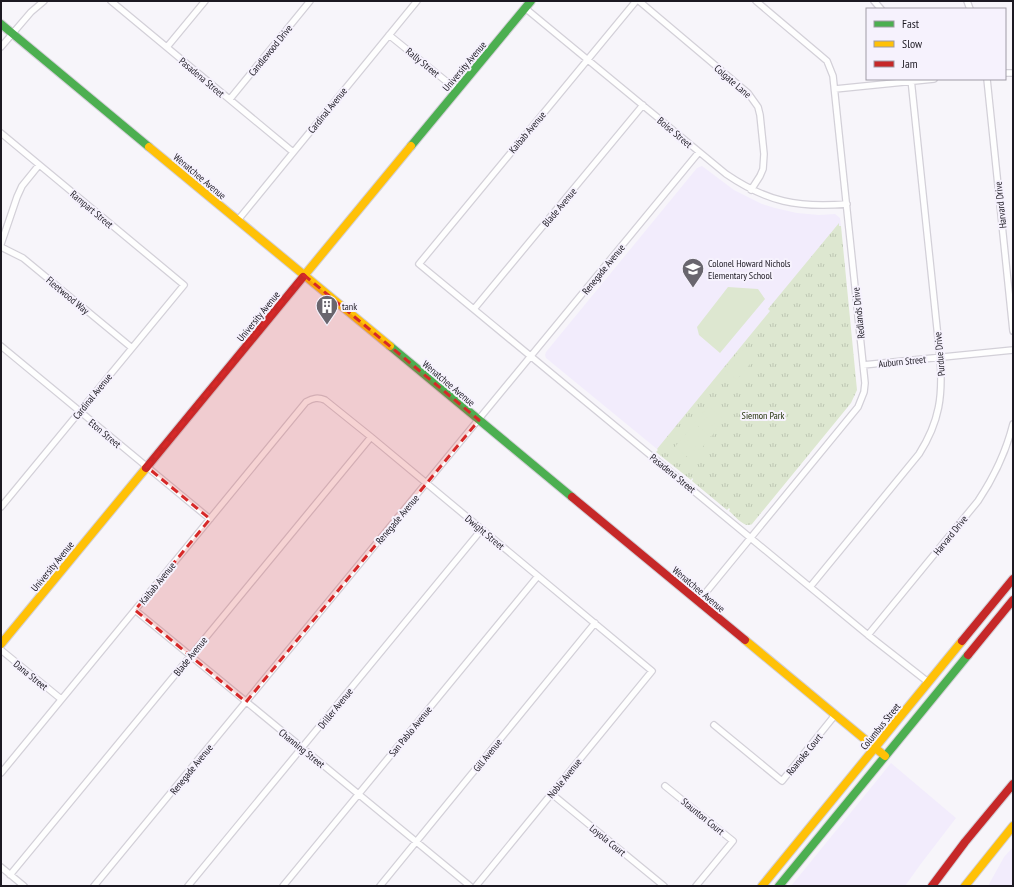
<svg xmlns="http://www.w3.org/2000/svg" width="1014" height="887" viewBox="0 0 1014 887" font-family="'PT Sans Narrow',sans-serif">
	<style>
		.built { fill: #f2ecfc }
		.grass { fill: url(#grass-tufts) }
		.pitch { fill: #dde7d0 }
		.lines { fill: none; stroke-linecap: round; stroke-linejoin: round }
		.street-casing { stroke: #d3d0d8; stroke-width: 8 }
		.fast-casing { stroke: #d3d0d8; stroke-width: 10 }
		.slow-casing { stroke: #d3d0d8; stroke-width: 10 }
		.jam-casing { stroke: #d3d0d8; stroke-width: 10 }
		.street { stroke: #fefefe; stroke-width: 5.5 }
		.fast { stroke: #4caf50; stroke-width: 8 }
		.slow { stroke: #ffc107; stroke-width: 8 }
		.jam { stroke: #c62828; stroke-width: 8 }
		.marked { fill: #d62828; fill-opacity: 0.2; stroke: #d62828; stroke-width: 3; stroke-dasharray: 8 5; stroke-linejoin: round }
		.labels { text-anchor: middle; stroke-width: 4; stroke-linejoin: round; paint-order: stroke }
		.street-label { font-size: 10px; fill: #1c1922; stroke: #f6f2fd }
		.poi-label { font-size: 10px; fill: #1c1922; stroke: #f6f2fd; text-anchor: start }
		.park-label { font-size: 10px; fill: #223108; stroke: #f6f2fd }
	</style>
	<defs>
		<pattern id="grass-tufts" width="24" height="20" patternUnits="userSpaceOnUse"><rect width="24" height="20" fill="#dde7d0"/><path d="M3 7l-1-3M5 7V3M7 7l1-3M15 17l-1-3M17 17v-4M19 17l1-3" fill="none" stroke="#bdc6b2"/></pattern>
	</defs>
	<rect width="100%" height="100%" fill="#f7f5fa"/>
	<path class="built" d="M702 166 734 190 762 204 775 208 797 213 819 215 835 214 840 218 841 226 746 522 546 358 545 355 546 352 697 168Z
		M891 763 956 818 920 865 905 886H791Z
		M1013 847V886H988L1004 857Z"/>
	<path class="grass" d="M839 223V226H841L857 390 851 403 752 524C745 529 735 516 729 511L730 509 729 508 727 510 692 481 693 479 692 478 691 480 656 452 658 450 657 449 770 311 768 309Z"/>
	<path class="pitch" d="M728 287 758 289 765 299 720 353 699 335 697 327Z
		M740 350H742L754 359 737 380 724 369Z
		M708 406 725 420 719 427 702 414Z
		M700 416 717 429 711 437 694 423Z
		M690 429 706 443 700 450 683 437Z
		M681 439 698 453 691 460 675 447Z"/>
	<g class="lines">
		<g class="street-casing">
			<path id="street" d="M111 1 293 152
				M636 1 419 264 868 635 928 682
				M639 1 748 93 758 107 760 115 764 154 763 169 760 176 751 190
				M874 1 881 9
				M967 1 970 9
				M525 8 726 174C767 202 798 208 847 204
				M389 35 457 90
				M1 47 31 12 44 1
				M167 47 205 1
				M1005 73H1013
				M987 79 1013 331
				M835 89 934 79
				M230 99 310 1
				M1 133 184 285 1 507
				M238 220 417 1
				M1 244 17 197 22 186 39 165
				M1 247 23 258 132 348
				M474 309 643 105
				M1 346 210 519
				M863 365 1013 350
				M810 587 919 454C940 421 943 395 940 357L911 79
				M698 602 858 407 864 392 865 383 833 76 827 61 820 55 756 1
				M135 610 470 886
				M868 635 978 501C994 477 1006 452 1013 424
				M1 650 61 699
				M714 725 782 781 835 715
				M1 773 306 402C313 398 318 397 325 400L371 437 652 671 476 886
				M665 786 733 841 696 886
				M552 794 664 886
				M1 867 24 886
				M10 875 371 437
				M94 886 699 152
				M188 886 482 529
				M283 886 538 576
				M380 886 595 623"/>
		</g>
		<g class="fast-casing">
			<path id="fast" d="M1 24 149 147
				M411 146 531 1
				M390 346 572 497
				M779 886 968 655"/>
		</g>
		<g class="slow-casing">
			<path id="slow" d="M149 147 390 346
				M303 277 411 146
				M745 640 885 756
				M1 644 146 468
				M762 886 962 641
				M965 886 1013 826"/>
		</g>
		<g class="jam-casing">
			<path id="jam" d="M146 468 303 277
				M572 497 745 640
				M962 641 1013 579
				M968 655 1013 600
				M932 886 965 842 1013 784"/>
		</g>
		<use href="#street" class="street"/>
		<use href="#fast" class="fast"/>
		<use href="#slow" class="slow"/>
		<use href="#jam" class="jam"/>
	</g>
	<path class="marked" d="M304 275 479 420 246 702 135 610 210 519 147 467Z"/>
	<defs>
		<g id="school-pin" transform="scale(1.15)"><path d="M0 17L-7.5 6A9.5 9.5 0 1 1 7.5 6Z" fill="#69666e" stroke="#f6f2fd"/><path d="M0-5L7-2L0 1L-7-2ZM-4 1L0 2.5L4 1V4Q0 6-4 4Z" fill="#fff"/></g>
		<g id="building-pin" transform="scale(1.15)"><path d="M0 17L-7.5 6A9.5 9.5 0 1 1 7.5 6Z" fill="#69666e" stroke="#f6f2fd"/><path d="M-4-6H4V6H1V3H-1V6H-4ZM-2.5-4.3h1.7v1.8h-1.7ZM.8-4.3h1.7v1.8H.8ZM-2.5-1h1.7V.8h-1.7ZM.8-1h1.7V.8H.8Z" fill="#fff"/></g>
	</defs>
	<g fill-rule="evenodd">
		<use href="#school-pin" x="693" y="269"/>
		<use href="#building-pin" x="327" y="306"/>
	</g>
	<g class="labels">
		<g class="street-label">
			<text transform="translate(270 50) rotate(-51)" y="4">Candlewood Drive</text>
			<text transform="translate(423 62) rotate(39)" y="4">Rally Street</text>
			<text transform="translate(464 66) rotate(-50)" y="4">University Avenue</text>
			<text transform="translate(202 77) rotate(40)" y="4">Pasadena Street</text>
			<text transform="translate(733 81) rotate(41)" y="4">Colgate Lane</text>
			<text transform="translate(327 110) rotate(-51)" y="4">Cardinal Avenue</text>
			<text transform="translate(527 132) rotate(-50)" y="4">Kaibab Avenue</text>
			<text transform="translate(675 132) rotate(40)" y="4">Boise Street</text>
			<text transform="translate(200 176) rotate(40)" y="4">Wenatchee Avenue</text>
			<text transform="translate(1000 205) rotate(-96)" y="4">Harvard Drive</text>
			<text transform="translate(559 207) rotate(-50)" y="4">Blade Avenue</text>
			<text transform="translate(92 209) rotate(40)" y="4">Rampart Street</text>
			<text transform="translate(603 269) rotate(-51)" y="4">Renegade Avenue</text>
			<text transform="translate(68 295) rotate(40)" y="4">Fleetwood Way</text>
			<text transform="translate(858 313) rotate(-96)" y="4">Redlands Drive</text>
			<text transform="translate(258 316) rotate(-51)" y="4">University Avenue</text>
			<text transform="translate(939 354) rotate(-95)" y="4">Purdue Drive</text>
			<text transform="translate(902 361) rotate(-6)" y="4">Auburn Street</text>
			<text transform="translate(449 383) rotate(40)" y="4">Wenatchee Avenue</text>
			<text transform="translate(92 396) rotate(-51)" y="4">Cardinal Avenue</text>
			<text transform="translate(105 433) rotate(40)" y="4">Eton Street</text>
			<text transform="translate(673 473) rotate(39)" y="4">Pasadena Street</text>
			<text transform="translate(397 519) rotate(-50)" y="4">Renegade Avenue</text>
			<text transform="translate(485 532) rotate(40)" y="4">Dwight Street</text>
			<text transform="translate(950 535) rotate(-51)" y="4">Harvard Drive</text>
			<text transform="translate(52 566) rotate(-51)" y="4">University Avenue</text>
			<text transform="translate(157 583) rotate(-51)" y="4">Kaibab Avenue</text>
			<text transform="translate(699 589) rotate(40)" y="4">Wenatchee Avenue</text>
			<text transform="translate(190 656) rotate(-51)" y="4">Blade Avenue</text>
			<text transform="translate(31 675) rotate(39)" y="4">Dana Street</text>
			<text transform="translate(335 708) rotate(-51)" y="4">Driller Avenue</text>
			<text transform="translate(880 726) rotate(-51)" y="4">Columbus Street</text>
			<text transform="translate(410 731) rotate(-51)" y="4">San Pablo Avenue</text>
			<text transform="translate(302 748) rotate(39)" y="4">Channing Street</text>
			<text transform="translate(804 754) rotate(-51)" y="4">Roanoke Court</text>
			<text transform="translate(487 755) rotate(-51)" y="4">Gill Avenue</text>
			<text transform="translate(191 769) rotate(-51)" y="4">Renegade Avenue</text>
			<text transform="translate(564 778) rotate(-51)" y="4">Noble Avenue</text>
			<text transform="translate(703 816) rotate(39)" y="4">Staunton Court</text>
			<text transform="translate(608 840) rotate(39)" y="4">Loyola Court</text>
		</g>
		<g class="poi-label">
			<text x="708" y="267">Colonel Howard Nichols<tspan x="708" dy="12">Elementary School</tspan></text>
			<text x="342" y="310">tank</text>
		</g>
		<g class="park-label">
			<text x="763" y="419">Siemon Park</text>
		</g>
	</g>
	<rect width="1014" height="887" fill="none" stroke="#1c1922" stroke-width="4"/>
	<rect x="866" y="8" width="140" height="72" fill="#f6f2fd" stroke="#9f9ba5"/>
	<rect x="874" y="21" width="20" height="6" fill="#4caf50" stroke="#9f9ba5"/>
	<text x="902" y="28" font-size="12" fill="#1c1922">Fast</text>
	<rect x="874" y="41" width="20" height="6" fill="#ffc107" stroke="#9f9ba5"/>
	<text x="902" y="48" font-size="12" fill="#1c1922">Slow</text>
	<rect x="874" y="61" width="20" height="6" fill="#c62828" stroke="#9f9ba5"/>
	<text x="902" y="68" font-size="12" fill="#1c1922">Jam</text>
</svg>
